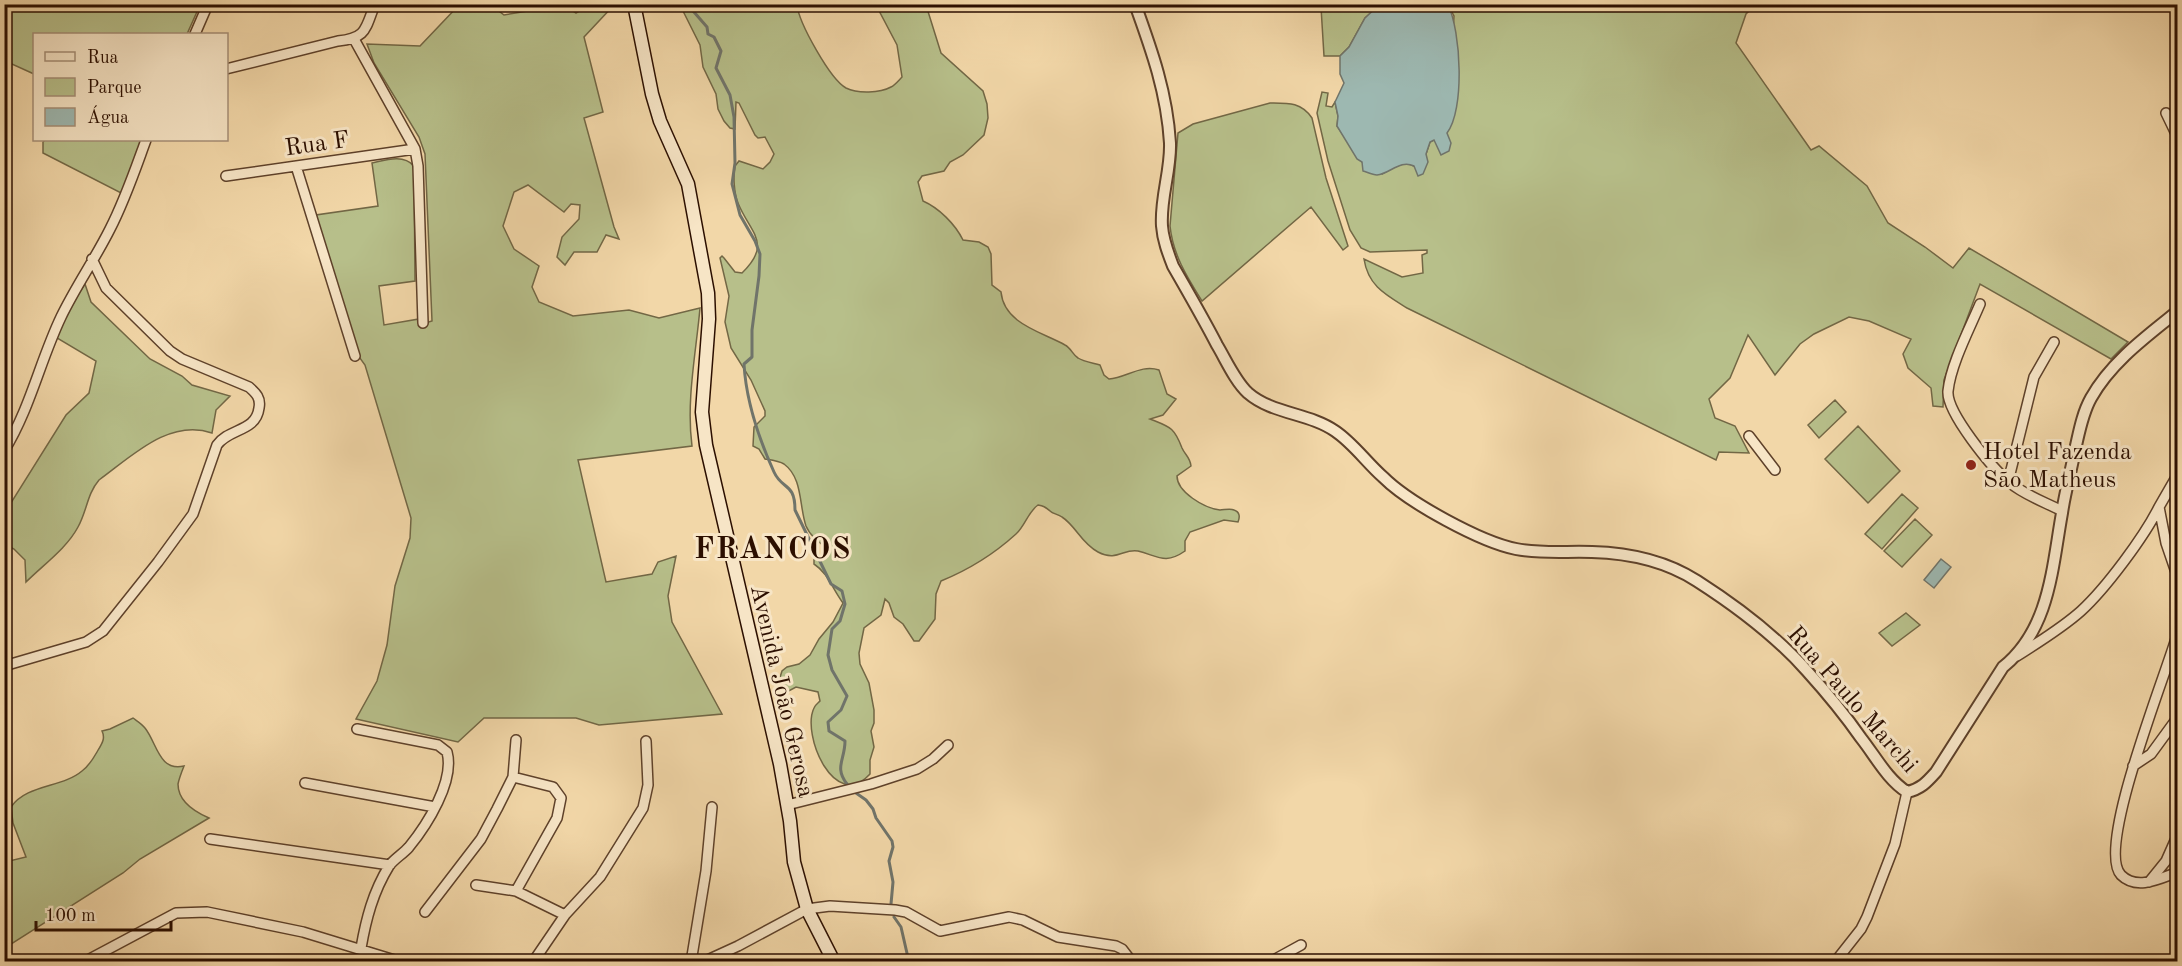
<svg xmlns="http://www.w3.org/2000/svg" width="2182" height="966" viewBox="0 0 2182 966" font-family="'Old Standard TT',serif">
	<style>
		.green { fill: #b7bf8a; stroke: #726745; stroke-width: 1.5 }
		.water { fill: #9db8b1; stroke: #70746a; stroke-width: 1.5 }
		.lines { fill: none; stroke-linecap: round; stroke-linejoin: round }
		.stream { stroke: #70746a; stroke-width: 3 }
		.minor-casing { stroke: #5e412a; stroke-width: 12 }
		.tertiary-casing { stroke: #5e412a; stroke-width: 14 }
		.secondary-casing { stroke: #2c0f00; stroke-width: 15 }
		.minor { stroke: #f7e5c6; stroke-width: 9 }
		.tertiary { stroke: #f7e5c6; stroke-width: 10 }
		.secondary { stroke: #f7e5c6; stroke-width: 12 }
		.poi-dot { fill: #8f2418; stroke: #f7e5c6; stroke-width: 2 }
		.labels { text-anchor: middle; stroke-width: 6; stroke-linejoin: round; paint-order: stroke }
		.street-label { font-size: 24px; fill: #2c0f00; stroke: #f7e5c6 }
		.poi-label { font-size: 24px; fill: #2c0f00; stroke: #f7e5c6; text-anchor: start }
		.district-label { font-size: 30px; font-weight: bold; letter-spacing: 1.5px; fill: #2c0f00; stroke: #f7e5c6 }
	</style>
	<rect width="100%" height="100%" fill="#f2d7a8"/>
	<filter id="stains"><feTurbulence type="fractalNoise" baseFrequency=".00333" numOctaves="4"/><feColorMatrix values="0 0 0 0 .2 0 0 0 0 .09 0 0 0 0 .02 0 0 0 .5 -.17"/></filter>
	<radialGradient id="worn" r=".72"><stop offset=".6" stop-color="#630" stop-opacity="0"/><stop offset="1" stop-color="#630" stop-opacity=".3"/></radialGradient>
	<path class="green" d="M5 4H200V5L187 34H34V74L12 64 5 66Z
		M459 5H491L504 15 564 5 576 13 589 5H614L584 37 603 112 584 118 614 227 619 239 606 235 597 252H574L565 265 557 257 562 237 579 219 580 205 571 204 564 212 528 185 514 192 503 226 514 249 539 266 532 287 539 302 573 316 629 310 659 318 700 308C696 353 686 401 692 446L578 460 606 582 652 574 658 562 676 556 668 596 672 622 722 714 599 725 576 718H484L458 742 356 719 377 681 387 645 395 586 410 538 411 518 365 365 357 354 318 226 316 215 378 206 372 163C386 160 403 154 414 166L415 281 379 286 384 325 419 319V325L432 321 425 154 419 137 374 63 367 44 420 46Z
		M680 5H797C799 23 830 79 846 88 858 94 880 93 891 87 895 85 899 80 902 77L897 45 876 5H926L941 53 983 91 987 104 988 118 984 135 963 155 950 162 944 171 922 176 918 182 923 201C939 208 955 224 963 240L979 242 988 247 991 254 992 285 1001 292C1004 324 1042 332 1065 345 1071 348 1073 355 1078 358 1084 362 1094 363 1100 365L1104 375 1109 379C1126 378 1141 364 1159 370L1167 394 1176 399 1163 415 1150 419C1170 427 1174 427 1182 448 1185 455 1190 457 1191 466L1177 476C1177 492 1204 508 1220 510 1224 510 1230 508 1234 510 1240 512 1240 517 1238 522L1224 520 1190 532 1185 541V551C1165 565 1158 556 1138 551 1124 548 1117 562 1098 552 1081 543 1076 526 1062 517 1058 514 1053 514 1050 511 1045 507 1044 506 1038 505 1028 512 1025 526 1016 534 994 554 968 570 941 581L936 594 935 619 919 641H914L903 624 894 617 889 603 885 599 881 615 864 628 859 653 860 664 869 683 874 710V723L871 731 874 747 870 760V774C835 813 801 735 814 708 815 705 818 703 820 701L818 692 796 687 783 694 777 687 782 671 787 667 799 664 810 655 819 639 833 622 843 603C833 590 828 573 814 564V559L825 556 829 550C820 543 810 536 806 526 799 506 803 478 784 464 779 461 771 460 765 459L759 449 753 446 754 427 765 416V411L751 380 731 348 725 322 729 296 720 258 722 256 724 258 735 272 742 273C773 243 750 233 738 203 734 193 733 176 735 166L739 161 763 169 770 162 774 154 765 137 758 138 755 135 739 103 736 102 735 129 730 128 724 121 718 109 716 94 703 67 700 45Z
		M1337 5H1380L1365 18 1349 47 1340 56H1324L1321 7Z
		M1448 5H1755L1746 14 1736 43 1811 150 1819 146 1867 186 1888 223 1925 247 1953 268 1969 248 2128 342 2111 359 1980 284 1944 380 1943 407 1933 406 1931 388 1908 368 1903 354 1911 339 1869 321 1849 317 1814 334 1800 344 1775 375 1748 335 1730 378 1709 399 1715 418 1735 426 1749 453 1719 452 1716 460 1407 308C1386 295 1368 286 1364 259L1402 277 1423 273 1422 255 1427 253V250L1370 252 1361 248 1350 230 1328 161 1317 113 1322 92 1328 93 1326 106 1332 107 1335 102 1338 116 1337 126 1362 162 1382 174C1391 169 1403 160 1414 166L1426 154 1430 142 1447 133 1454 16Z
		M1270 103C1288 103 1301 102 1312 118L1326 178 1348 246 1343 250 1311 207 1202 301C1187 277 1173 255 1170 226L1178 133 1193 124Z
		M45 140H141L123 194 43 153V142Z
		M85 284 91 302 150 359 182 376 192 385 230 396 216 410 212 433C169 418 131 457 99 480 87 494 87 511 78 527 67 548 43 565 26 582L25 560 14 549 5 544 4 514 66 415 89 393 96 361 57 338 70 306Z
		M1835 400 1846 412 1819 438 1808 425Z
		M1858 426 1900 471 1868 503 1825 459Z
		M1902 494 1918 508 1882 549 1865 534Z
		M1915 519 1932 535 1902 567 1884 551Z
		M1906 613 1920 625 1892 646 1879 633Z
		M133 718C137 721 142 724 145 728 157 743 159 772 184 766 182 771 179 779 178 784 178 802 195 812 209 818L140 859 123 873 5 948V862L26 857 13 823 11 807C27 784 62 788 82 771 89 766 93 759 97 752 101 745 106 739 102 731L110 729Z"/>
	<path class="water" d="M1380 4 1448 5C1461 31 1465 110 1447 133L1451 143 1449 151 1441 155 1434 140 1430 142 1426 154 1428 162 1423 174 1418 176 1414 166C1400 159 1390 174 1377 175 1372 175 1367 172 1363 171L1362 162 1357 159 1337 126 1338 116 1335 102 1344 83 1340 74V56L1349 47 1365 18Z
		M1941 559 1951 567 1934 588 1924 580Z"/>
	<g class="lines">
		<path class="stream" d="M687 4 707 27 708 34 714 37 721 51 716 68 730 95 734 117 735 163 732 184 740 215 755 241 760 254 759 276 752 330V357L744 364C746 400 759 439 774 472 782 490 795 482 795 510L831 584 842 591 845 604 840 621 832 629 828 655 832 670 847 696 841 710 828 722 829 731 845 741C845 760 834 767 847 784
			M856 793 866 800 873 809 876 818 892 841 893 847 889 861 893 882 891 904
			M894 917 901 927 909 962"/>
		<g class="minor-casing">
			<path id="minor" d="M195 34 208 4
				M354 39 415 149 418 166 423 323
				M226 69 338 41C367 38 365 29 375 4
				M2166 113 2178 138
				M296 166 355 356
				M226 176 415 149
				M1980 304C1969 330 1951 364 1948 391 1946 412 1992 468 2009 482 2024 495 2045 502 2062 511
				M1749 436 1775 470
				M4 451C30 409 40 361 61 317 76 286 95 259 110 229 125 200 135 170 146 140
				M2008 482 2034 377 2054 342
				M2159 507 2178 474
				M2178 632C2168 670 2095 848 2121 875 2137 891 2161 878 2178 872
				M2017 656C2039 642 2062 628 2081 611 2106 588 2144 537 2159 507L2166 543 2178 578
				M4 666 86 642 103 631 158 562 193 514 217 445C229 428 256 432 259 408 261 398 256 393 249 387L182 359 170 351 106 288 92 259
				M357 729 438 745 447 752C455 781 427 825 409 847 403 854 394 859 389 866 373 892 366 919 361 948
				M2133 766 2151 754 2178 717
				M513 777 553 787 561 798 557 818 516 891
				M305 783 435 807
				M787 805 871 784 917 769 933 759 948 745
				M210 839 390 865
				M2149 882 2166 861 2178 834
				M476 885 516 891 565 915
				M425 912 481 839 497 809 513 777 516 740
				M84 962 176 913 207 912 303 932 401 962
				M533 962 565 915 600 877 643 808 648 785 646 741
				M691 962 706 871 712 807
				M703 962 738 946 807 909 830 906 895 910 906 912 940 931 1009 917 1023 920 1058 937 1116 946 1122 949 1132 962
				M1270 962 1301 945
				M1835 962 1861 929 1867 917 1895 844 1907 792"/>
		</g>
		<g class="tertiary-casing">
			<path id="tertiary" d="M1135 4C1152 51 1167 93 1170 143 1171 171 1160 198 1162 226 1163 240 1168 253 1173 266 1188 292 1203 318 1217 345 1226 360 1235 381 1248 393 1272 414 1309 413 1335 431 1353 443 1367 463 1383 477 1409 503 1481 542 1516 549 1542 554 1567 551 1592 552 1629 553 1666 561 1697 581 1736 606 1776 636 1807 671 1826 692 1845 715 1861 738 1876 757 1887 779 1907 792 1921 789 1927 782 1936 772L2003 667C2050 629 2052 568 2062 513 2065 492 2071 471 2075 450 2079 433 2082 414 2091 398 2111 362 2147 336 2178 311"/>
		</g>
		<g class="secondary-casing">
			<path id="secondary" d="M634 4 652 94 660 121 688 184 708 293 709 319 702 412 706 445 780 764 790 821 794 862 807 909 834 962"/>
		</g>
		<use href="#minor" class="minor"/>
		<use href="#tertiary" class="tertiary"/>
		<use href="#secondary" class="secondary"/>
	</g>
	<circle class="poi-dot" cx="1971" cy="465" r="6"/>
	<g class="labels">
		<g class="street-label">
			<text transform="translate(317 143) rotate(-8)" y="8">Rua F</text>
			<text transform="translate(783 691) rotate(77)" y="8">Avenida João Gerosa</text>
			<text transform="translate(1853 699) rotate(49)" y="8">Rua Paulo Marchi</text>
		</g>
		<g class="poi-label">
			<text x="1983" y="459">Hotel Fazenda<tspan x="1983" dy="28">São Matheus</tspan></text>
		</g>
		<g class="district-label">
			<text x="773" y="558">FRANCOS</text>
		</g>
	</g>
	<rect width="2182" height="966" fill="none" stroke="#f2d7a8" stroke-width="24"/>
	<rect x="6" y="6" width="2170" height="954" fill="none" stroke="#2c0f00" stroke-width="3"/>
	<rect x="12" y="12" width="2158" height="942" fill="none" stroke="#2c0f00" stroke-width="1.5"/>
	<rect x="33" y="33" width="195" height="108" fill="#f7e5c6" stroke="#a68f77" stroke-width="1.5"/>
	<rect x="45" y="52" width="30" height="9" fill="#f7e5c6" stroke="#a68f77" stroke-width="1.5"/>
	<text x="87" y="63" font-size="18" fill="#2c0f00">Rua</text>
	<rect x="45" y="78" width="30" height="18" fill="#b7bf8a" stroke="#a68f77" stroke-width="1.5"/>
	<text x="87" y="93" font-size="18" fill="#2c0f00">Parque</text>
	<rect x="45" y="108" width="30" height="18" fill="#9db8b1" stroke="#a68f77" stroke-width="1.5"/>
	<text x="87" y="123" font-size="18" fill="#2c0f00">Água</text>
	<path d="M36 921v9h135v-9" fill="none" stroke="#2c0f00" stroke-width="3"/>
	<text x="45" y="921" font-size="18" fill="#2c0f00" stroke="#f7e5c6" stroke-width="4.5" paint-order="stroke">100 m</text>
	<rect width="100%" height="100%" filter="url(#stains)"/>
	<rect width="100%" height="100%" fill="url(#worn)"/>
</svg>
